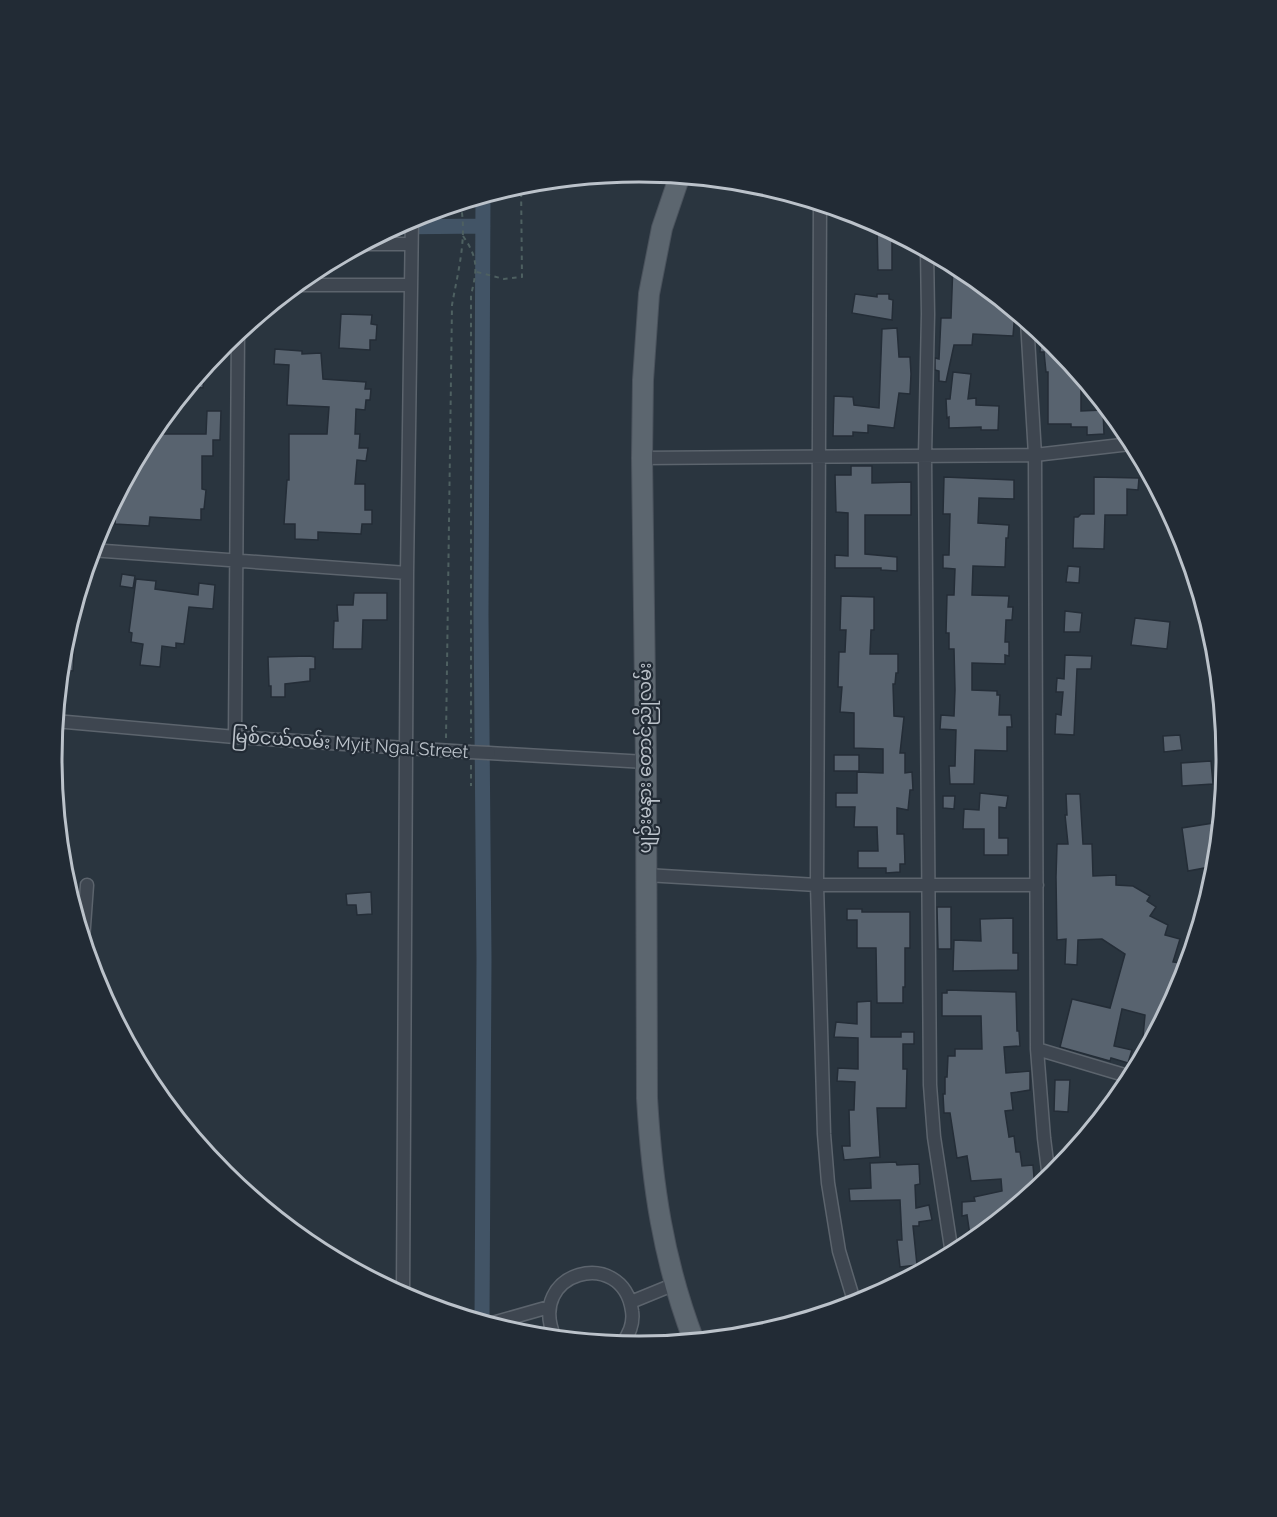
<svg xmlns="http://www.w3.org/2000/svg" width="1277" height="1517" viewBox="0 0 1277 1517" font-family="Raleway,'Noto Sans Myanmar',sans-serif">
	<style>
		.lines { fill: none; stroke-linecap: round; stroke-linejoin: round }
		.canal { stroke: #425466; stroke-width: 15 }
		.building { fill: #58636f; stroke: #242d37; stroke-width: 1.5 }
		.service-casing { stroke: #5c646d; stroke-width: 9 }
		.minor-casing { stroke: #5c646d; stroke-width: 15 }
		.primary-casing { stroke: #4a525c; stroke-width: 22 }
		.path { stroke: #4e6061; stroke-width: 2; stroke-dasharray: 4.5 4.5; stroke-linecap: butt }
		.service { stroke: #3e4650; stroke-width: 6 }
		.minor { stroke: #3e4650; stroke-width: 12 }
		.primary { stroke: #5c666f; stroke-width: 20 }
		.minor-bridge-casing { stroke: #5c646d; stroke-width: 15; stroke-linecap: butt }
		.minor-bridge { stroke: #3e4650; stroke-width: 12 }
		.labels { text-anchor: middle; stroke-width: 4.5; stroke-linejoin: round; paint-order: stroke }
		.street-label { font-size: 18px; fill: #bbc2ca; stroke: #222b35 }
		.rim { fill: none; stroke: #bbc2ca; stroke-width: 3 }
	</style>
	<rect width="100%" height="100%" fill="#2a353f"/>
	<g class="lines">
		<path class="canal" d="M392 227 483 226
			M482 1322 484 958 481 615 483 195"/>
	</g>
	<path class="building" d="M877 223 892 231V270H878Z
		M953 264 965 270 1015 311 1013 336 973 334 972 345H954L946 382 939 381V371L935 370V358L939 359 941 318H951Z
		M855 294 877 297V294H889V299L893 300 892 320 852 313Z
		M341 314 372 315 371 324 377 325 376 340H370V350L339 348Z
		M897 328 899 357H910L911 374 910 394 899 393 894 428 868 425V433L853 432V436H833L834 396 853 397 854 405 879 408 882 329Z
		M1041 338H1048L1054 343 1091 388 1081 389V411L1103 410 1104 434 1087 435V427H1071V424H1048V372H1046L1044 352H1040Z
		M275 349 302 351V354L321 353 323 379 366 382 365 389H371L370 400H366L365 410 356 409 355 434H360L359 448H368L366 461 357 460 355 484H365V510H372V524H362L361 534 318 532V540L295 539V524H284L287 480H289V434H327L329 407 287 405 289 365 274 364Z
		M205 365 203 388 188 386 194 378Z
		M953 372 971 374 968 399 976 398V405L999 406 998 430H981V427L949 428V417L947 418 946 399H950Z
		M207 411H221L220 440H213V456H202V489L206 490 204 509H201V520L150 517 149 526 115 524 116 505H111L149 434H206Z
		M851 466H872V483L911 482V515H865V554L897 557V571L881 570V568H835V555L848 556V513L836 512 835 475H851Z
		M944 477 1014 480V499L979 498 978 523 1009 525 1008 538H1006L1005 567 973 566 972 595 1009 596 1008 607H1013L1012 620H1006L1005 642H1009V656L1005 655V664L972 663V690L997 691V695H1000L999 715H1011L1012 727H1007V751L975 750 974 784H950L949 766H955L956 730 940 729 941 715 954 716 955 690 954 649H949V633H946L947 595H954L955 569 943 568V555H949L950 514H943Z
		M1094 477 1139 478 1138 490 1127 489V515H1105L1104 549 1073 548 1074 517H1078L1081 514H1094Z
		M1068 566 1080 567 1079 583 1066 582Z
		M122 574 135 576 133 588 120 586Z
		M136 579 156 581 155 589 198 595 199 583 215 585 213 609 189 607 184 644 176 643V648L162 646 160 667 140 665 143 644 131 642 132 633 129 632Z
		M354 593H387V620H363L362 649H333L334 621H338L337 605H353Z
		M841 596 874 597V630H871L870 654H898V673H896L895 684H893L894 716 904 717 900 753H905V773L912 772 913 790H910L908 810 897 808V834H904L905 864H900V872L886 873V868H858V851H878L877 827H854L855 807H836V793H857V772L883 773V749L854 748V713L840 712 842 687H838L839 652H845L846 630H840Z
		M1065 611 1082 613 1080 632H1064Z
		M72 612 76 613 73 671 60 670 62 644Z
		M1135 618 1170 622 1167 649 1131 645Z
		M1065 655 1092 656 1091 669H1077L1074 735 1055 734 1056 714 1061 715 1063 692H1056L1057 678 1064 679Z
		M310 656 315 657V669H310V681L285 684V697H271V686H269L268 657Z
		M1180 735 1182 750 1164 752 1163 736Z
		M834 755H859V771H834Z
		M1211 761 1213 784 1182 786 1181 763Z
		M980 793 1008 796 1006 808 999 807V838H1008V855H984V829H963L964 809 979 810Z
		M1066 794H1080L1083 844H1092L1093 876 1116 875V885L1133 886 1150 896 1147 901 1156 907 1150 916 1168 925 1165 935 1180 939 1173 962 1180 963V969L1185 970 1181 984 1141 1059 1145 1015 1122 1009 1114 1046 1132 1050 1128 1063 1111 1058 1110 1061 1060 1047 1072 999 1110 1008 1125 954 1102 939 1078 940 1077 965 1065 964 1066 939 1057 940 1056 877 1057 844H1068L1065 815H1067Z
		M943 796H955L954 809 943 808Z
		M1220 822 1215 866 1188 871 1182 828Z
		M371 892 372 914 357 915 356 905H347L346 894Z
		M937 907H951V949H938Z
		M847 909H862V912H910V948H905V987H903V1003H877L876 948H857V920H847Z
		M1013 918V953H1018V970L953 971 954 940 981 941 980 919Z
		M947 990 1016 992 1017 1031H1019L1020 1046 1004 1047 1006 1073 1030 1071V1090L1011 1093 1013 1110 1005 1111 1009 1137 1014 1136 1016 1152H1020L1022 1166 1033 1165 1035 1189 971 1242 967 1215 962 1216V1202L975 1201 974 1197 1002 1191 1001 1179 971 1181 967 1156 957 1158 950 1113H944L943 1094H945V1077H947L948 1056H955V1049H982L981 1016H942V993H947Z
		M871 1001V1037H901V1032H914V1044H903V1069H907L906 1108H877L880 1157 844 1160 842 1146H850L849 1110H854L855 1082 837 1081 838 1068 858 1069V1038L834 1037 836 1022 857 1024V1002Z
		M1055 1080H1070L1068 1112 1054 1111Z
		M896 1162 897 1165 919 1164 920 1184 915 1185 916 1208 929 1205 932 1220 919 1222V1226H913L917 1265 900 1267 897 1240H902L900 1200 850 1201 849 1189 871 1188 870 1163Z"/>
	<g class="lines">
		<g class="service-casing">
			<path id="service" d="M1219 797 1222 796"/>
		</g>
		<g class="minor-casing">
			<path id="minor" d="M820 203 817 885 824 1134 828 1183 839 1251 855 1304
				M360 244H411
				M927 250 928 314 925 456 930 1085 934 1137 952 1254
				M294 285H410
				M1027 321 1035 455 1037 1049 1044 1138 1049 1178
				M642 458 1035 455 1130 444 1132 442
				M91 550 407 573
				M55 721 235 737 469 752
				M235 737 238 330
				M489 753 646 762
				M646 875 817 885H1037
				M83 940 87 885
				M1037 1049 1131 1077
				M403 1296 407 573 412 217
				M631 1302 675 1284
				M489 1324 549 1307
				M555 1338C525 1271 623 1246 632 1311 634 1323 629 1336 621 1344"/>
		</g>
		<g class="primary-casing">
			<path id="primary" d="M680 175 662 228 649 294 643 380 642 458 646 762 647 1098C652 1184 663 1260 694 1341"/>
		</g>
		<path class="path" d="M463 236C479 259 477 270 471 295V738
			M477 272 504 279 522 277 521 183
			M446 738 452 305C458 271 468 236 460 202
			M471 765V786"/>
		<use href="#service" class="service"/>
		<use href="#minor" class="minor"/>
		<use href="#primary" class="primary"/>
		<g class="minor-bridge-casing">
			<path id="minor-bridge" d="M469 752 489 753"/>
		</g>
		<use href="#minor-bridge" class="minor-bridge"/>
	</g>
	<g class="labels">
		<g class="street-label">
			<text transform="translate(350 744) rotate(4)" y="6">မြစ်ငယ်လမ်း Myit Ngal Street</text>
			<text transform="translate(645 758) rotate(-90)" y="6">ပျဉ်းမနား တောင်ညိုလမ်း</text>
		</g>
	</g>
	<path d="M0 0H1277V1517H0ZM62 759a577 577 0 1 1 1154 0a577 577 0 1 1-1154 0Z" fill="#222b35" fill-rule="evenodd"/>
	<path class="rim" d="M62 759a577 577 0 1 1 1154 0a577 577 0 1 1-1154 0Z"/>
</svg>
